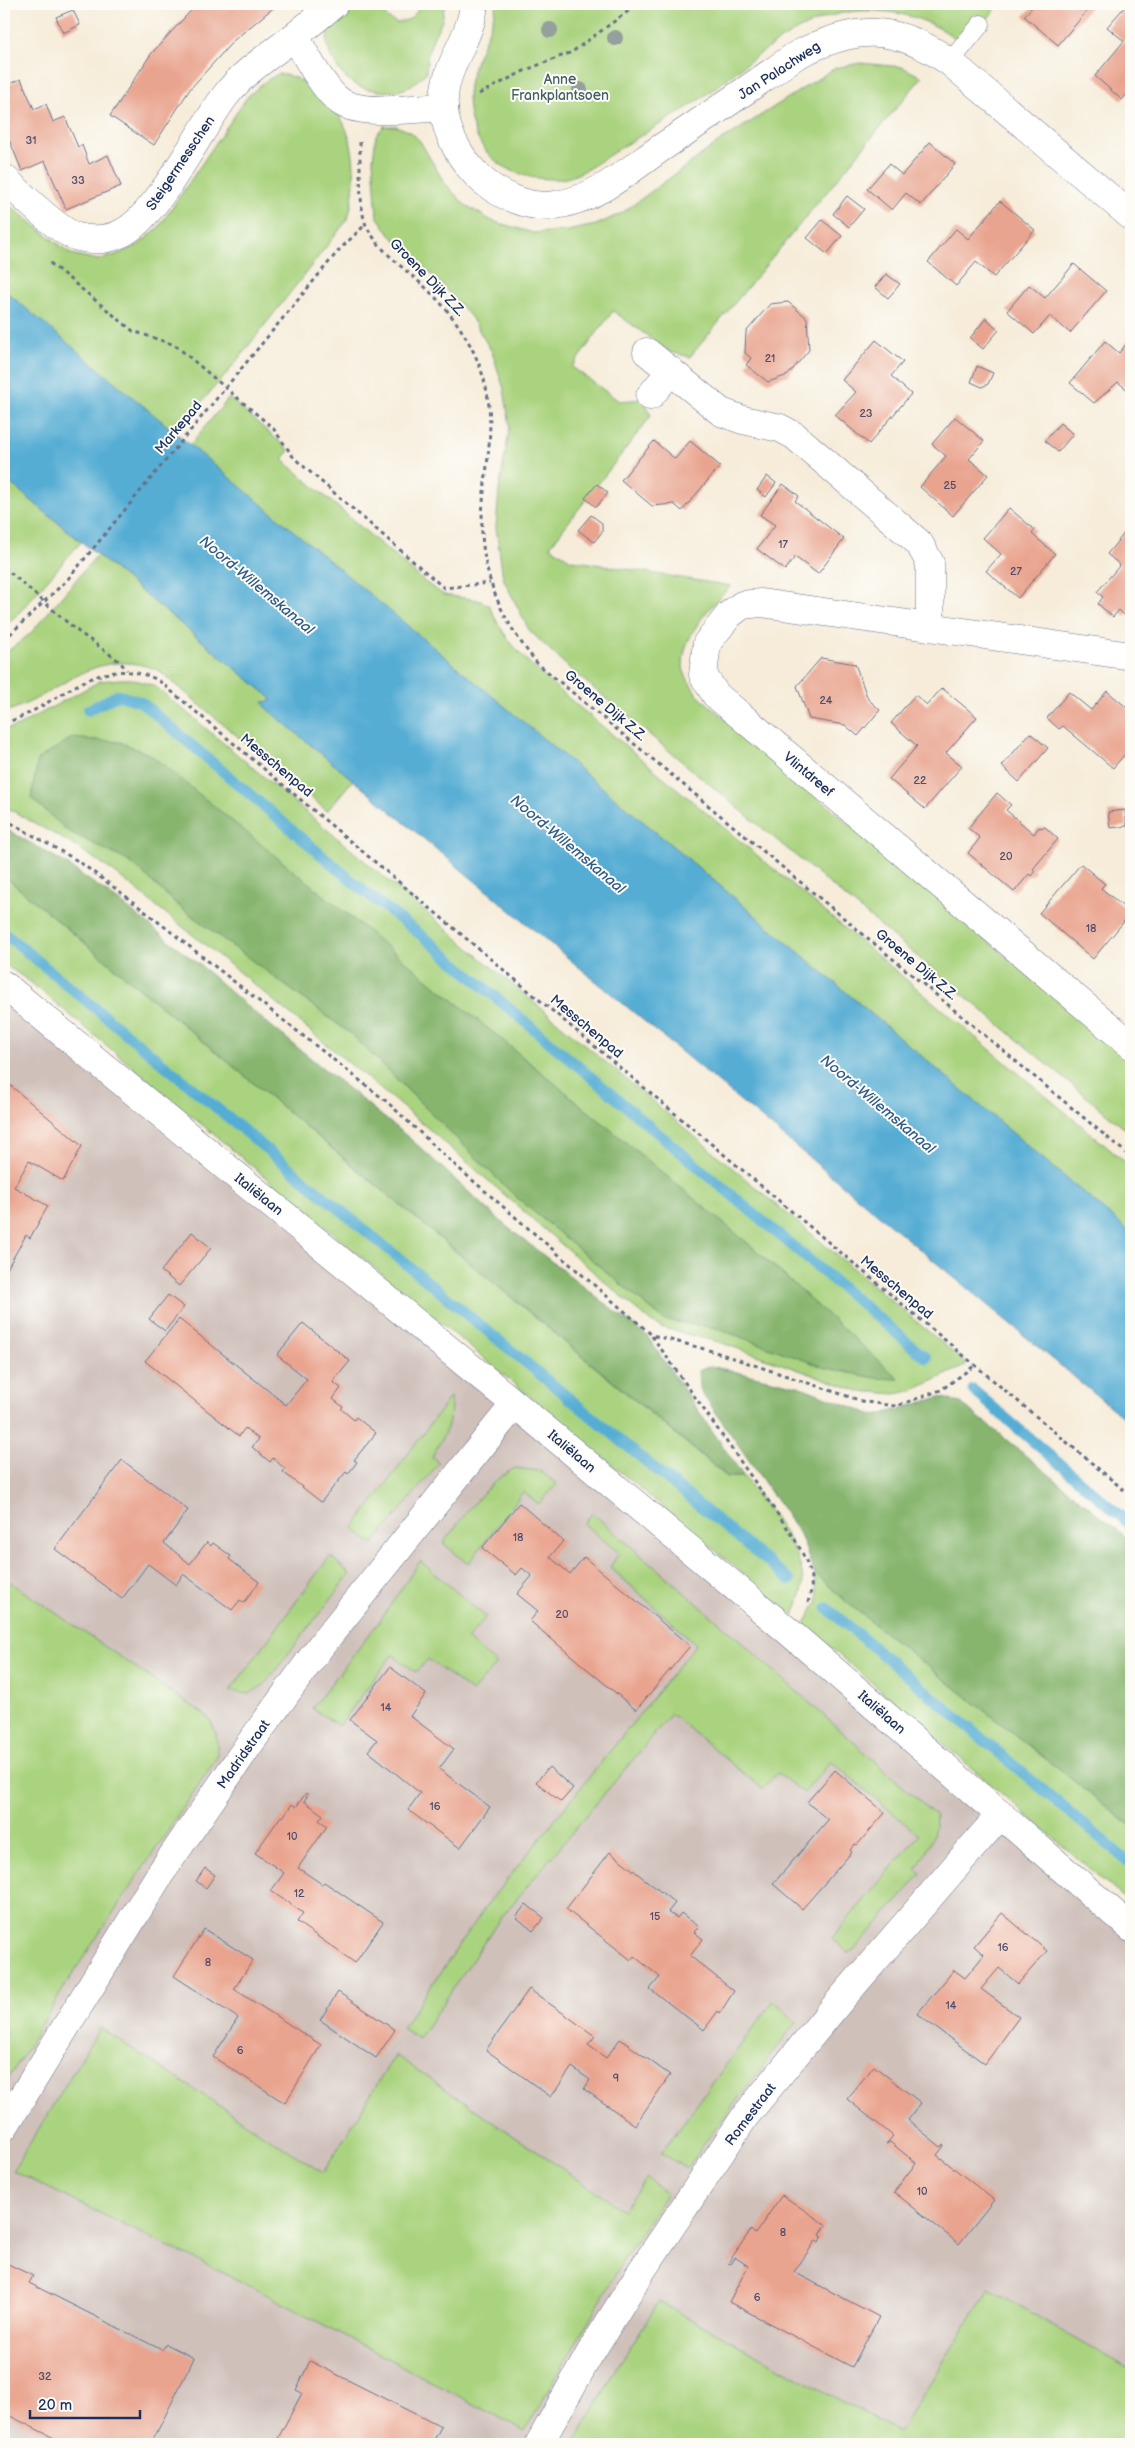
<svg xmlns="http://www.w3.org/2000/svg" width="1135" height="2448" viewBox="0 0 1135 2448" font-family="'Balsamiq Sans',sans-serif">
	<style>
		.industrial { fill: #cfc0ba }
		.green { fill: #aad37f; stroke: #62816e; fill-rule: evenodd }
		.forest { fill: #87b56e; stroke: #517266 }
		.water { fill: #57add4; stroke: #396e99 }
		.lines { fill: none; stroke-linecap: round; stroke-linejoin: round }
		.stream { stroke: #57add4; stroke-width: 11 }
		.building { fill: #e9a48f }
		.service-casing { stroke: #687189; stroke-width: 19 }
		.minor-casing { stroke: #687189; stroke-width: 29 }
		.tertiary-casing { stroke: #687189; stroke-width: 29 }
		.path { stroke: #687189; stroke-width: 3; stroke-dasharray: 4 4; stroke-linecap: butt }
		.service { stroke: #fff; stroke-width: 18 }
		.minor { stroke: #fff; stroke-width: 28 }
		.tertiary { stroke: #fff; stroke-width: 28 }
		.tree { fill: #959f9b }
		.labels { text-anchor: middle; stroke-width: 4; stroke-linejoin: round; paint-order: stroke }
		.number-label { font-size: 11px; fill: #4e4c6a }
		.street-label { font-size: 14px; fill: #1b2f5e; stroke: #fdfcf7 }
		.park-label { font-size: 14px; fill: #466068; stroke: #fdfcf7 }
		.water-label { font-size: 15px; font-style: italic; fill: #305b87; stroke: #fdfcf7 }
	</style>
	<rect width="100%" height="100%" fill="#fdfcf7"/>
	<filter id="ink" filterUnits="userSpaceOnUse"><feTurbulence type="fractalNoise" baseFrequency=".02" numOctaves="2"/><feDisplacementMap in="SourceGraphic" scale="10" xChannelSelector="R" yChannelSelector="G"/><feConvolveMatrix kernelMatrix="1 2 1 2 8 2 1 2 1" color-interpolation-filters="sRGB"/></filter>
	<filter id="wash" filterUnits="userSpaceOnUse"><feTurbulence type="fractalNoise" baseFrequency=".0096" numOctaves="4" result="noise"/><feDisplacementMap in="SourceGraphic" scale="20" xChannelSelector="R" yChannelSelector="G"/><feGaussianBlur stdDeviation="1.12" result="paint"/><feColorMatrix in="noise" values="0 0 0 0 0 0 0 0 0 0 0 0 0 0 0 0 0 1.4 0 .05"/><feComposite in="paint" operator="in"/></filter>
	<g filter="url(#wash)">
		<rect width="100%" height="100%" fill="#f6ecd9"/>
		<path class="industrial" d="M4 985 1131 1928V2444H4Z"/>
		<path class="green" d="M359 4H375L389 19 397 23 410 19 418 10 416 4H445L442 21 434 36 428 53 426 73C417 81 409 89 397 91 385 93 369 90 358 86 341 79 319 47 330 28 336 17 349 9 359 4Z
			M496 4H1000L965 46C931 16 882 4 838 14 786 27 742 69 700 99 674 117 646 132 619 149 604 158 588 171 570 177 561 180 546 179 536 178 493 171 469 141 468 97 468 64 492 36 496 4Z
			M860 63 902 67 922 77 690 357 670 352 613 311 572 367 619 401 644 399 651 416 550 546 571 560 731 586C710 607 682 635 683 667 684 676 693 687 697 695L1131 1062V1119L1124 1128 568 667 529 630 503 578 496 527 499 490 510 426 504 389 492 352 471 317 441 284 390 235 377 216 373 160 376 135 384 126H396L411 132 420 141 444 182 464 204 492 221 533 233 567 231 596 225 622 213 716 144 835 68Z
			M278 74C295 75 305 82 317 94 324 99 332 105 337 112 358 142 357 185 348 219L228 372 174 433 4 290V201L71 254 98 260 115 255 138 245 159 227 247 97 264 82Z
			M229 398 289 450 283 460 426 583 444 595 478 600 489 605C506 646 534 668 566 696L1131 1167V1233L693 863 189 446Z
			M4 478 81 542 17 615 4 626Z
			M97 555 271 698 272 701H269L267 709 353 780 327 811 158 670C91 644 62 696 4 712V654L30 634Z
			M120 679H132L155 686 966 1363 965 1366 911 1391 895 1394 859 1391 719 1342 663 1328 651 1322 430 1130 234 968 114 872 77 847 4 806V730L18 726 100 681ZM130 862 750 1245 898 1379 767 1346 716 1328 664 1320 515 1196 351 1034 180 907Z
			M4 876 727 1477H744C764 1503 803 1548 803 1583 803 1594 797 1606 794 1616L29 981 4 964Z
			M450 1397C454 1422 443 1436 432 1457L439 1463 373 1544 353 1529Z
			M515 1468 540 1471 557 1484 539 1504 523 1492 468 1564 443 1543C464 1517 484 1484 515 1468Z
			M592 1513 736 1637 936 1816C935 1838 928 1851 916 1869L921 1874 855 1949 848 1953 832 1938 919 1835 831 1761 804 1793 777 1773 763 1789 671 1714 499 1920 419 2039 402 2028 489 1902 696 1644 610 1567 619 1553 584 1524Z
			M330 1556 350 1574 264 1685 249 1694 230 1691Z
			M420 1561 486 1617 467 1639 497 1664 472 1692 428 1659 416 1672 392 1655 339 1726 312 1708 379 1622Z
			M814 1572 850 1605 1131 1826V1904L804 1625 818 1600Z
			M4 1578 207 1716C217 1730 218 1739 217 1757L71 1976 4 2086Z
			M774 2000 796 2022 686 2168 661 2153Z
			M100 2028 323 2173 395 2055 623 2210 647 2178 667 2193 624 2259 525 2431 254 2288 13 2171Z
			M989 2289 1131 2370V2444H574L619 2364 659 2302 899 2432Z"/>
		<path class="forest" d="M72 738 120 742 151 755 506 1043 750 1245 899 1379 875 1378 826 1368 716 1328 664 1320 515 1196 351 1034 180 907 130 862 68 831 31 798 38 759Z
			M4 828 62 861 116 899 200 965 255 1013 414 1142 506 1226 647 1336 744 1477H728L4 876Z
			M710 1366 798 1386 876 1416 940 1397 961 1403 1131 1541V1826L850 1605 814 1572 800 1534 699 1388 698 1371Z"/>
		<path class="water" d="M4 290 693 863 1131 1233V1424L267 709 263 702 271 701V698L4 478Z"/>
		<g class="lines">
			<path class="stream" d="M88 710 118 695 141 702 365 892 430 942 926 1358
				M4 933 790 1580
				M973 1390 1131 1525
				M827 1608 1131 1864"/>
		</g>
		<g id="blocks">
			<path class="building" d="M197 4H278L234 40 190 89 154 145 110 116 151 54Z
				M1035 4H1093L1058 45 1024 16Z
				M1127 4 1131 5V89L1122 100 1095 76 1124 41 1107 27Z
				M73 10 80 25 63 33 56 17Z
				M21 79 34 109 46 104 53 122 65 117 78 147 82 145 89 164 108 155 121 186 66 209 45 161 22 171 4 127V86Z
				M930 142 955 164 921 205 906 193 892 210 867 189 889 164 902 175Z
				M847 196 864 209 849 227 833 214Z
				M1000 201 1035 230 994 277 976 262 956 286 928 262 956 229 968 239Z
				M822 220 842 236 827 254 807 238Z
				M1074 264 1106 291 1070 333 1050 316 1034 334 1007 311 1029 285 1045 298Z
				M886 274 900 284 888 298 875 287Z
				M788 302 807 318 809 350 788 375 768 382 746 365 751 358 745 353 746 332 770 304Z
				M986 318 999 330 983 349 970 338Z
				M1131 338V393L1118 382 1094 403 1070 383 1105 341 1119 353Z
				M876 340 903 362 891 376 911 394 869 444 835 415 856 392 842 380Z
				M977 366 993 373 988 384 982 387 971 382Z
				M955 417 984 441 969 459 988 475 953 516 920 487 946 456 932 444Z
				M1060 423 1073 434 1058 452 1045 441Z
				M654 441 675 459 690 441 720 466 682 511 674 504 652 506 621 480Z
				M767 476 776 483 766 497 757 490Z
				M597 484 608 493 596 507 585 498Z
				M783 484 799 496 795 501 844 539 818 574 795 557 785 570 757 549 775 525 760 515Z
				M1009 508 1035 530 1032 534 1055 554 1018 598 986 571 1001 554 983 538Z
				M591 515 602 523V532L594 542 578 530Z
				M1131 525V613L1129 611 1125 616 1119 610 1113 617 1098 604 1103 597 1097 592 1120 565 1107 554Z
				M821 658 855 664 868 699 880 710 858 736 845 725 809 719 797 686Z
				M942 688 977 717 946 753 962 766 925 809 889 779 917 746 891 723 915 695 927 705Z
				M1107 691 1131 711V747L1113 768 1063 726 1059 729 1047 718 1069 692 1091 710Z
				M1030 733 1048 748 1019 782 1002 766Z
				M997 793 1011 805 1006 810 1034 834 1038 828 1045 827 1058 839 1033 869 1035 871 1031 876 1029 874 1014 892 968 853 980 838 968 828Z
				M1125 810 1127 826 1110 828 1108 812Z
				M1081 864 1105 884 1101 888 1131 913 1093 959 1039 913Z
				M4 1080 82 1146 63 1181 29 1161 14 1187 48 1206 30 1238 26 1235 4 1274Z
				M192 1232 211 1248 179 1286 161 1271Z
				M168 1295 184 1307 165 1331 149 1319Z
				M179 1319 286 1405 307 1379 277 1355 303 1323 350 1361 333 1382 341 1388 333 1399 343 1407 341 1409 354 1420 356 1417 376 1433 354 1460 357 1462 348 1474 346 1472 321 1502 283 1472 285 1469 273 1458 270 1462 252 1447 259 1439 245 1428 239 1436 145 1361Z
				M122 1460 188 1510 164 1543 190 1564 207 1542 211 1546 213 1543 231 1556 229 1559 259 1582 244 1603 240 1600 232 1610 183 1574 176 1585 148 1564 122 1599 55 1549Z
				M519 1503 563 1541 550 1557 570 1574 584 1557 690 1646 636 1710 530 1621 538 1611 517 1594 532 1576 522 1568 516 1575 482 1548Z
				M390 1667 426 1694 410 1716 454 1749 439 1769 490 1807 460 1848 408 1810 420 1793 368 1751 377 1740 350 1720Z
				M549 1767 573 1788 561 1802 536 1782Z
				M835 1770 885 1813 857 1845 855 1844 850 1850 852 1852 802 1909 773 1884 828 1820 807 1802Z
				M306 1793 308 1795 304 1801 323 1815 319 1820 327 1826 298 1868 322 1884 324 1882 383 1922 355 1963 297 1922 303 1913 271 1891 284 1873 255 1853 281 1816 283 1817 292 1804 296 1807Z
				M610 1852 675 1903 668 1912 677 1918 681 1913 699 1927 694 1932 703 1939 690 1956 734 1991 720 2013 718 2011 704 2030 650 1989 660 1977 634 1956 631 1960 566 1909Z
				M205 1868 215 1875 206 1888 196 1881Z
				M526 1904 544 1918 533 1931 516 1917Z
				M1002 1913 1047 1951 1018 1984 999 1968 981 1989 1019 2017 985 2064 917 2014 954 1970 965 1978 984 1955 974 1946Z
				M204 1929 253 1960 234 1989 321 2045 285 2103 213 2057 238 2018 174 1976Z
				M529 1989 595 2036 588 2045 606 2058 620 2039 670 2075 635 2125 584 2089 590 2080 572 2067 551 2097 486 2050Z
				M338 1992 395 2030 376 2058 320 2020Z
				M874 2066 921 2103 908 2120 941 2147 943 2144 944 2146 937 2155 994 2200 959 2244 894 2192 916 2163 890 2142 886 2144 893 2136 847 2099Z
				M782 2195 826 2225 820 2235 822 2236 819 2242 816 2240 794 2272 879 2317 852 2367 729 2302 748 2266 735 2257 730 2264 728 2263 751 2230 755 2234Z
				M4 2262 33 2276 29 2283 162 2350 166 2344 194 2358 151 2444H66L4 2413Z
				M310 2361 441 2427 432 2444H275L302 2393 296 2390Z"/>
		</g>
	</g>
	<g filter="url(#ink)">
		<use href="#blocks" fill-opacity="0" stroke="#687189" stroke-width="1"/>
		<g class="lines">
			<g class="service-casing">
				<path id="service" d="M950 62 981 24"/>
			</g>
			<g class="minor-casing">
				<path id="minor" d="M295 36 334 4
					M4 178C20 193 58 232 78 237 93 241 108 240 122 233 159 214 199 130 226 95 244 71 272 54 295 36 305 54 324 91 341 102 363 116 418 108 444 107
					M647 352 721 412 743 420 780 428 795 436 919 543 930 563V627
					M650 396 671 371
					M1131 656 761 603 742 605 729 615 707 643 703 675 716 695 1131 1045
					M4 985 515 1404 788 1631 1131 1928
					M4 2127 160 1874 248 1746 322 1644 515 1404
					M539 2444 589 2355 640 2273 746 2115 842 1998 1001 1814"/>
			</g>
			<g class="tertiary-casing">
				<path id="tertiary" d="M474 4C471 41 441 68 444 108 445 134 463 163 482 180 501 196 530 209 555 205 595 200 629 170 661 148 706 118 751 87 795 56 854 25 894 23 950 62L1131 216"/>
			</g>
			<path class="path" d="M479 94 526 70 572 52 638 4
				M360 142C360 161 359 210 366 225 379 251 405 269 426 288 452 313 472 341 483 376 498 426 484 468 482 518 480 574 502 621 537 663L1131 1157
				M50 263 133 331 175 345 273 428 294 458 444 588 490 583
				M4 567 76 630 119 661 127 670
				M4 640 68 579 339 250 366 224
				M4 723C58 708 96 650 158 680L1131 1496
				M4 819 78 861 119 891 386 1101 456 1166 652 1335 712 1351 865 1402 896 1406 941 1390 974 1366
				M652 1336 793 1536C806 1560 818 1577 807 1605"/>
			<use href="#service" class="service"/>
			<use href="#minor" class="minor"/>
			<use href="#tertiary" class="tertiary"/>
		</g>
		<g class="tree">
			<circle cx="550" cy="30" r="8"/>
			<circle cx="615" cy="38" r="8"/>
			<circle cx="580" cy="90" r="8"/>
		</g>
	</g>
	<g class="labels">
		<g class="number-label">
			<text x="31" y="144">31</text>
			<text x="78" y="184">33</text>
			<text x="770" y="362">21</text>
			<text x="866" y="417">23</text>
			<text x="950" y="489">25</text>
			<text x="783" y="548">17</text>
			<text x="1016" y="575">27</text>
			<text x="826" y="704">24</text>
			<text x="920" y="784">22</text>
			<text x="1006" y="860">20</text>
			<text x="1091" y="932">18</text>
			<text x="518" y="1541">18</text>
			<text x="562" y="1618">20</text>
			<text x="386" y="1711">14</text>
			<text x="435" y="1810">16</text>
			<text x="292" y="1840">10</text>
			<text x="299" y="1897">12</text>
			<text x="655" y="1920">15</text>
			<text x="1003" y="1951">16</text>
			<text x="208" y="1966">8</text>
			<text x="951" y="2009">14</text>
			<text x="240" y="2054">6</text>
			<text x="616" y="2082">9</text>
			<text x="922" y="2195">10</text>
			<text x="783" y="2236">8</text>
			<text x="757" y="2301">6</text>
			<text x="45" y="2380">32</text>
		</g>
		<g class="street-label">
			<text transform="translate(779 70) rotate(-33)" y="5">Jan Palachweg</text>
			<text transform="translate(180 163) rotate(-56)" y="5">Steigermesschen</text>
			<text transform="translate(428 277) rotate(46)" y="5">Groene Dijk Z.Z.</text>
			<text transform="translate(178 427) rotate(-50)" y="5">Markepad</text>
			<text transform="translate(606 705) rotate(40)" y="5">Groene Dijk Z.Z.</text>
			<text transform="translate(277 765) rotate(40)" y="5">Messchenpad</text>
			<text transform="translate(809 774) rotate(40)" y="5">Vlintdreef</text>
			<text transform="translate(917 964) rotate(40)" y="5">Groene Dijk Z.Z.</text>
			<text transform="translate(587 1026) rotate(40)" y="5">Messchenpad</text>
			<text transform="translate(259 1194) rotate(39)" y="5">Italiëlaan</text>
			<text transform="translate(897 1287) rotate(40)" y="5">Messchenpad</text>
			<text transform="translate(572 1451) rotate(40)" y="5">Italiëlaan</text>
			<text transform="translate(882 1712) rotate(41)" y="5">Italiëlaan</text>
			<text transform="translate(243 1754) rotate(-55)" y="5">Madridstraat</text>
			<text transform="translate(750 2114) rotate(-53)" y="5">Romestraat</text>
		</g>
		<g class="park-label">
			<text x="560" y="84">Anne<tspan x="560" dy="16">Frankplantsoen</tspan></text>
		</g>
		<g class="water-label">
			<text transform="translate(257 585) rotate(40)" y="5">Noord-Willemskanaal</text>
			<text transform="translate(568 844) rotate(40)" y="5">Noord-Willemskanaal</text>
			<text transform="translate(878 1104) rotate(40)" y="5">Noord-Willemskanaal</text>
		</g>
	</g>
	<rect width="1135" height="2448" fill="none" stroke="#fdfcf7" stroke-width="20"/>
	<path d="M30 2410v8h110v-8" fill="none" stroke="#1b2f5e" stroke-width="2.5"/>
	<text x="38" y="2410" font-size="15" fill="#1b2f5e" stroke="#fdfcf7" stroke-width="4" paint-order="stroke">20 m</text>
</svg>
